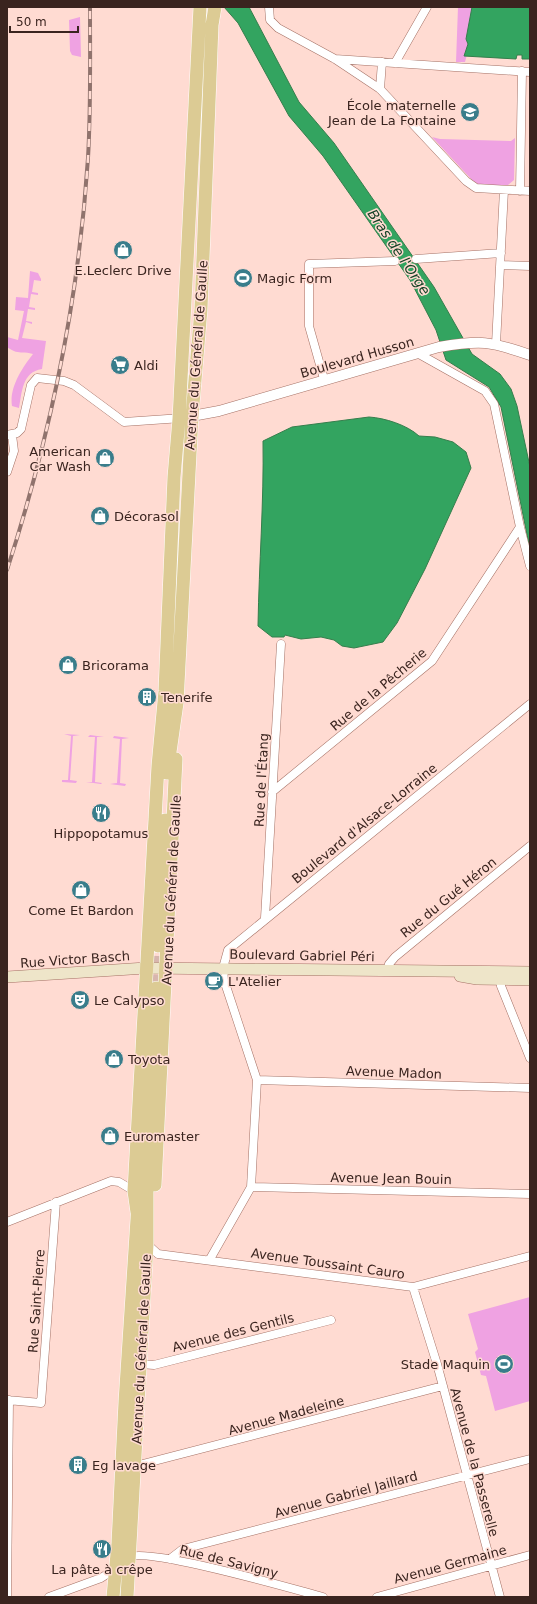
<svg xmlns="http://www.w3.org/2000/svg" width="537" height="1604" viewBox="0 0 537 1604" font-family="'DejaVu Sans',sans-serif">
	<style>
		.green { fill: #efa2e2 }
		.water { fill: #33a460; stroke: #357e4c }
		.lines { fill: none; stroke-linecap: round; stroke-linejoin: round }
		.primary-tunnel { stroke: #d8b6ae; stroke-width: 13; stroke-dasharray: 13 6; stroke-linecap: butt }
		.minor-casing { stroke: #a57165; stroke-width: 9 }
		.tertiary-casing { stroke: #a57165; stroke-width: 11 }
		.secondary-casing { stroke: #a57165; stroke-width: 12 }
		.primary-casing { stroke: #fff; stroke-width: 14 }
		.minor { stroke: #fff; stroke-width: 8 }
		.tertiary { stroke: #fff; stroke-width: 10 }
		.secondary { stroke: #eee5c9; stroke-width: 11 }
		.primary { stroke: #dccb94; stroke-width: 13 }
		.rail-casing { stroke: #90736d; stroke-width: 4 }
		.rail { stroke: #ffdbd2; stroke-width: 2.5; stroke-dasharray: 8; stroke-linecap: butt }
		.labels { text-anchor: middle; stroke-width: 3; stroke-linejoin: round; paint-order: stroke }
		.poi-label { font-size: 13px; fill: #3a241f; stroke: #ffdbd2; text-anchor: start }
		.street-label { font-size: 13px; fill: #3a241f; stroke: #ffdbd2 }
		.water-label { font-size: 14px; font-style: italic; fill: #164327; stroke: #ffdbd2 }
	</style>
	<rect width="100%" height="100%" fill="#ffdbd2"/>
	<path class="green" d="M458 7H475L470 43 465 62H456Z
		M80 17 81 57 72 55 70 51 69 20Z
		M432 137 440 139 511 141 515 138 514 180 508 185H480L473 181Z
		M30 271 38 273 41 279V281L34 280 32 292 38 293V295L31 294 29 307 35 308V310L28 309 26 321 32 322V324L26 322 22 338 46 341 42 369C22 372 22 392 19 408L12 406C9 388 22 368 33 354 22 350 19 356 7 347V337L18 340 24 311 15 310 16 297 28 298Z
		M64 734 80 735 73 736 70 780 77 781 76 783 62 782V780H68L71 736Z
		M90 735 104 737H97L95 782 102 783 101 784 86 782H92L95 737H88Z
		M114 736 129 738 122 739 120 783 126 784 125 786 110 784 117 783 120 739 113 738Z
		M530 1297V1401L495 1411 486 1376 481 1375 475 1352 478 1349 468 1314Z"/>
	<path class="water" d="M224 7H249L299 102 334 143 434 287 472 354 500 374 511 389 517 406 530 467V549L501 407 489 387 446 360 436 330 410 280 323 156 289 116 238 23Z
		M472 7H530V59H522V55H517L516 59 464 56 468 44 466 39Z
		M369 417C385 418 407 425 419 436L435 437 453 442 466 452 471 468 425 569 397 623 383 642 354 648 342 646 334 640 321 637 301 639 285 635 284 637H272L258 626C259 564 264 502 263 441L292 427Z"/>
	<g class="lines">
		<path class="primary-tunnel" d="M156 988 158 946"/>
		<g class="minor-casing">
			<path id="minor" d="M269 7 270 20 278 28 335 59 380 89 466 181 476 188 530 191
				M335 59 530 72
				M395 63 427 7
				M380 89 382 62
				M520 191 522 71
				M416 259 501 253
				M501 265 530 266
				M496 344 504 190
				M419 354 485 391 494 404 520 527 530 566
				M324 379 309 326V264L395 261
				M7 435 17 433 21 429 31 385 37 378 64 381 74 385 124 422 182 418
				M7 472 14 451 12 435
				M272 792 432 661 520 527
				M265 918 281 644
				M387 971 389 964 395 957 530 846
				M499 974 501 986 530 1058
				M257 1080 530 1088
				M251 1187 530 1194
				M7 1222 111 1181 119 1182 134 1191
				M147 1244 158 1254 413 1287 530 1256
				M210 1259 251 1187 257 1080 224 980 223 968 228 950 530 704
				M413 1287 437 1364 500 1597
				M140 1364 154 1365 331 1320
				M7 1400 41 1403 56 1202
				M135 1466 443 1386
				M127 1558C143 1545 296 1590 323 1597
				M170 1559 183 1549 530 1459
				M7 1597 9 1400
				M49 1597 101 1578 118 1567
				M377 1597 530 1555"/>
		</g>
		<g class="tertiary-casing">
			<path id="tertiary" d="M192 416 219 411 439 347C481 340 490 341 530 355"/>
		</g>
		<g class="secondary-casing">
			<path id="secondary" d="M460 976 477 979 530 980
				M7 977 146 968 530 972"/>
		</g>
		<g class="primary-casing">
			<path id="primary" d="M167 773 177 703 192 416 201 309 212 25 215 7
				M158 946 165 820
				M155 1185 176 759
				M137 1212 134 1191 158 766 165 691 174 477 179 419 200 7
				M113 1597 118 1543 125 1402 138 1204
				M127 1597 147 1244V1145L156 988"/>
		</g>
		<use href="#minor" class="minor"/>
		<use href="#tertiary" class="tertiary"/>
		<use href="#secondary" class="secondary"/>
		<use href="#primary" class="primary"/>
		<g class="rail-casing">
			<path id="rail" d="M7 570C50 437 79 298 88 158 91 108 90 57 90 7"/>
		</g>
		<use href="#rail" class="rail"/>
	</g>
	<defs>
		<g id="school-disc" transform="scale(1)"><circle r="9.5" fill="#397d8b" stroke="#ffdbd2"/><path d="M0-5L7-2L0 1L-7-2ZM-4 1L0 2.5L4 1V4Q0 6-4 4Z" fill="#fff"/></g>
		<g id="shop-disc" transform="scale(1)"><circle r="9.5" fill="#397d8b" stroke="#ffdbd2"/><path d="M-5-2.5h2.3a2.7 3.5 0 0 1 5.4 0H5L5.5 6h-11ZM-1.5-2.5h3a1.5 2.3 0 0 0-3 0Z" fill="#fff"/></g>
		<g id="stadium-disc" transform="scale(1)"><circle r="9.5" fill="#397d8b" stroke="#ffdbd2"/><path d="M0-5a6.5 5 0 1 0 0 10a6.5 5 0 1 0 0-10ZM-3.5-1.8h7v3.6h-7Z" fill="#fff"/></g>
		<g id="supermarket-disc" transform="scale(1)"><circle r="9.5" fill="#397d8b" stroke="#ffdbd2"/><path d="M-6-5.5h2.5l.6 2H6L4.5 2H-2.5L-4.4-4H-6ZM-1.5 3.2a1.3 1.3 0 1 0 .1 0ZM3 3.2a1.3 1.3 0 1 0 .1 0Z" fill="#fff"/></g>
		<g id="building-disc" transform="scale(1)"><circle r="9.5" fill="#397d8b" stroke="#ffdbd2"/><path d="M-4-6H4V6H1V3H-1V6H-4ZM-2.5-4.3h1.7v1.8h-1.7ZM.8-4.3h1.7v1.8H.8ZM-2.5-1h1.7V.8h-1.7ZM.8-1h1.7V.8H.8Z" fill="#fff"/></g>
		<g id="restaurant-disc" transform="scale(1)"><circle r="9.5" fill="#397d8b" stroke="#ffdbd2"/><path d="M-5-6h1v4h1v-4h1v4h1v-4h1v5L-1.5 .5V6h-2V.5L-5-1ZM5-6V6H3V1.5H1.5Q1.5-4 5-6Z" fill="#fff"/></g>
		<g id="cafe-disc" transform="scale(1)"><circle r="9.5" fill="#397d8b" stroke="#ffdbd2"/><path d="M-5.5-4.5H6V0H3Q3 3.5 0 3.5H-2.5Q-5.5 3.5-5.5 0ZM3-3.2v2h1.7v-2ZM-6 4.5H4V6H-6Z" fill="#fff"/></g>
		<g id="theatre-disc" transform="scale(1)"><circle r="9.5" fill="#397d8b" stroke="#ffdbd2"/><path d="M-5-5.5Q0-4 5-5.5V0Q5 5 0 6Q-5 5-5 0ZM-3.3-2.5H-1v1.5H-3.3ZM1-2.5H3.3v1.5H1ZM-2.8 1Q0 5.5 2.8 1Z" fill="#fff"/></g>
	</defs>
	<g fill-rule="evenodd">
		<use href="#school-disc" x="470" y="112"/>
		<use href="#shop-disc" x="123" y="250"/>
		<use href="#stadium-disc" x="243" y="278"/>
		<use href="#supermarket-disc" x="120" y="365"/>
		<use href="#shop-disc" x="105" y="458"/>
		<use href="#shop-disc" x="100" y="516"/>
		<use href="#shop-disc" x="68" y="665"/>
		<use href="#building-disc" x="147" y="697"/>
		<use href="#restaurant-disc" x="101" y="813"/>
		<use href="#shop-disc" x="81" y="890"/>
		<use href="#cafe-disc" x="214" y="981"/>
		<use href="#theatre-disc" x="80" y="1000"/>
		<use href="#shop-disc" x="114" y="1059"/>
		<use href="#shop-disc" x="110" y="1136"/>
		<use href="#stadium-disc" x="504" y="1364"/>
		<use href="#building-disc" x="78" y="1465"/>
		<use href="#restaurant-disc" x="102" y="1549"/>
	</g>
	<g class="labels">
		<g class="poi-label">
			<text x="456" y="110" text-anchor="end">École maternelle<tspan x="456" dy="15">Jean de La Fontaine</tspan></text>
			<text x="123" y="275" text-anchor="middle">E.Leclerc Drive</text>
			<text x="257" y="283">Magic Form</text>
			<text x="134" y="370">Aldi</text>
			<text x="91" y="456" text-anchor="end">American<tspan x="91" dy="15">Car Wash</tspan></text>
			<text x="114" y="521">Décorasol</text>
			<text x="82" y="670">Bricorama</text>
			<text x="161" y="702">Tenerife</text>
			<text x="101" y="838" text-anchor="middle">Hippopotamus</text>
			<text x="81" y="915" text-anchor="middle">Come Et Bardon</text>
			<text x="228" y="986">L'Atelier</text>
			<text x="94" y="1005">Le Calypso</text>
			<text x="128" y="1064">Toyota</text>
			<text x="124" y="1141">Euromaster</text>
			<text x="490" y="1369" text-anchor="end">Stade Maquin</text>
			<text x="92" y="1470">Eg lavage</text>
			<text x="102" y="1574" text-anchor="middle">La pâte à crêpe</text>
		</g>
		<g class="street-label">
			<text transform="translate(196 355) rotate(-86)" y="5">Avenue du Général de Gaulle</text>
			<text transform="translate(357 357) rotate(-16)" y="5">Boulevard Husson</text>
			<text transform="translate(378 689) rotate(-40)" y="5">Rue de la Pêcherie</text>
			<text transform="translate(261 780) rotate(-87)" y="5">Rue de l'Étang</text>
			<text transform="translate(364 823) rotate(-39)" y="5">Boulevard d'Alsace-Lorraine</text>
			<text transform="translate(171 890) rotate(-87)" y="5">Avenue du Général de Gaulle</text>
			<text transform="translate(448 897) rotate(-39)" y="5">Rue du Gué Héron</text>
			<text transform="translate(302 955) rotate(1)" y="5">Boulevard Gabriel Péri</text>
			<text transform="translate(75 959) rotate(-4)" y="5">Rue Victor Basch</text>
			<text transform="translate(394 1072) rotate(2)" y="5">Avenue Madon</text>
			<text transform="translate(391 1178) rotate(1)" y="5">Avenue Jean Bouin</text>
			<text transform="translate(328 1263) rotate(8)" y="5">Avenue Toussaint Cauro</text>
			<text transform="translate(36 1301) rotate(-86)" y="5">Rue Saint-Pierre</text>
			<text transform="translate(233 1332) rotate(-14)" y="5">Avenue des Gentils</text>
			<text transform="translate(141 1349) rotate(-87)" y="5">Avenue du Général de Gaulle</text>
			<text transform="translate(286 1415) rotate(-15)" y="5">Avenue Madeleine</text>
			<text transform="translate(475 1462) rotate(75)" y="5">Avenue de la Passerelle</text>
			<text transform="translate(346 1494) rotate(-15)" y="5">Avenue Gabriel Jaillard</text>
			<text transform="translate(229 1561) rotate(14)" y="5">Rue de Savigny</text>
			<text transform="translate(450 1564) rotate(-15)" y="5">Avenue Germaine</text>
		</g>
		<g class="water-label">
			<text transform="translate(399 252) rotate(56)" y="5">Bras de l'Orge</text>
		</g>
	</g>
	<rect width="537" height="1604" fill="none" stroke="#3a241f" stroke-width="16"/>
	<path d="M10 26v6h68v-6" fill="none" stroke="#3a241f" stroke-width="2"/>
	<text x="16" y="26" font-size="12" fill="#3a241f" stroke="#ffdbd2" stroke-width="3" paint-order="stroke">50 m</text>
</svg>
